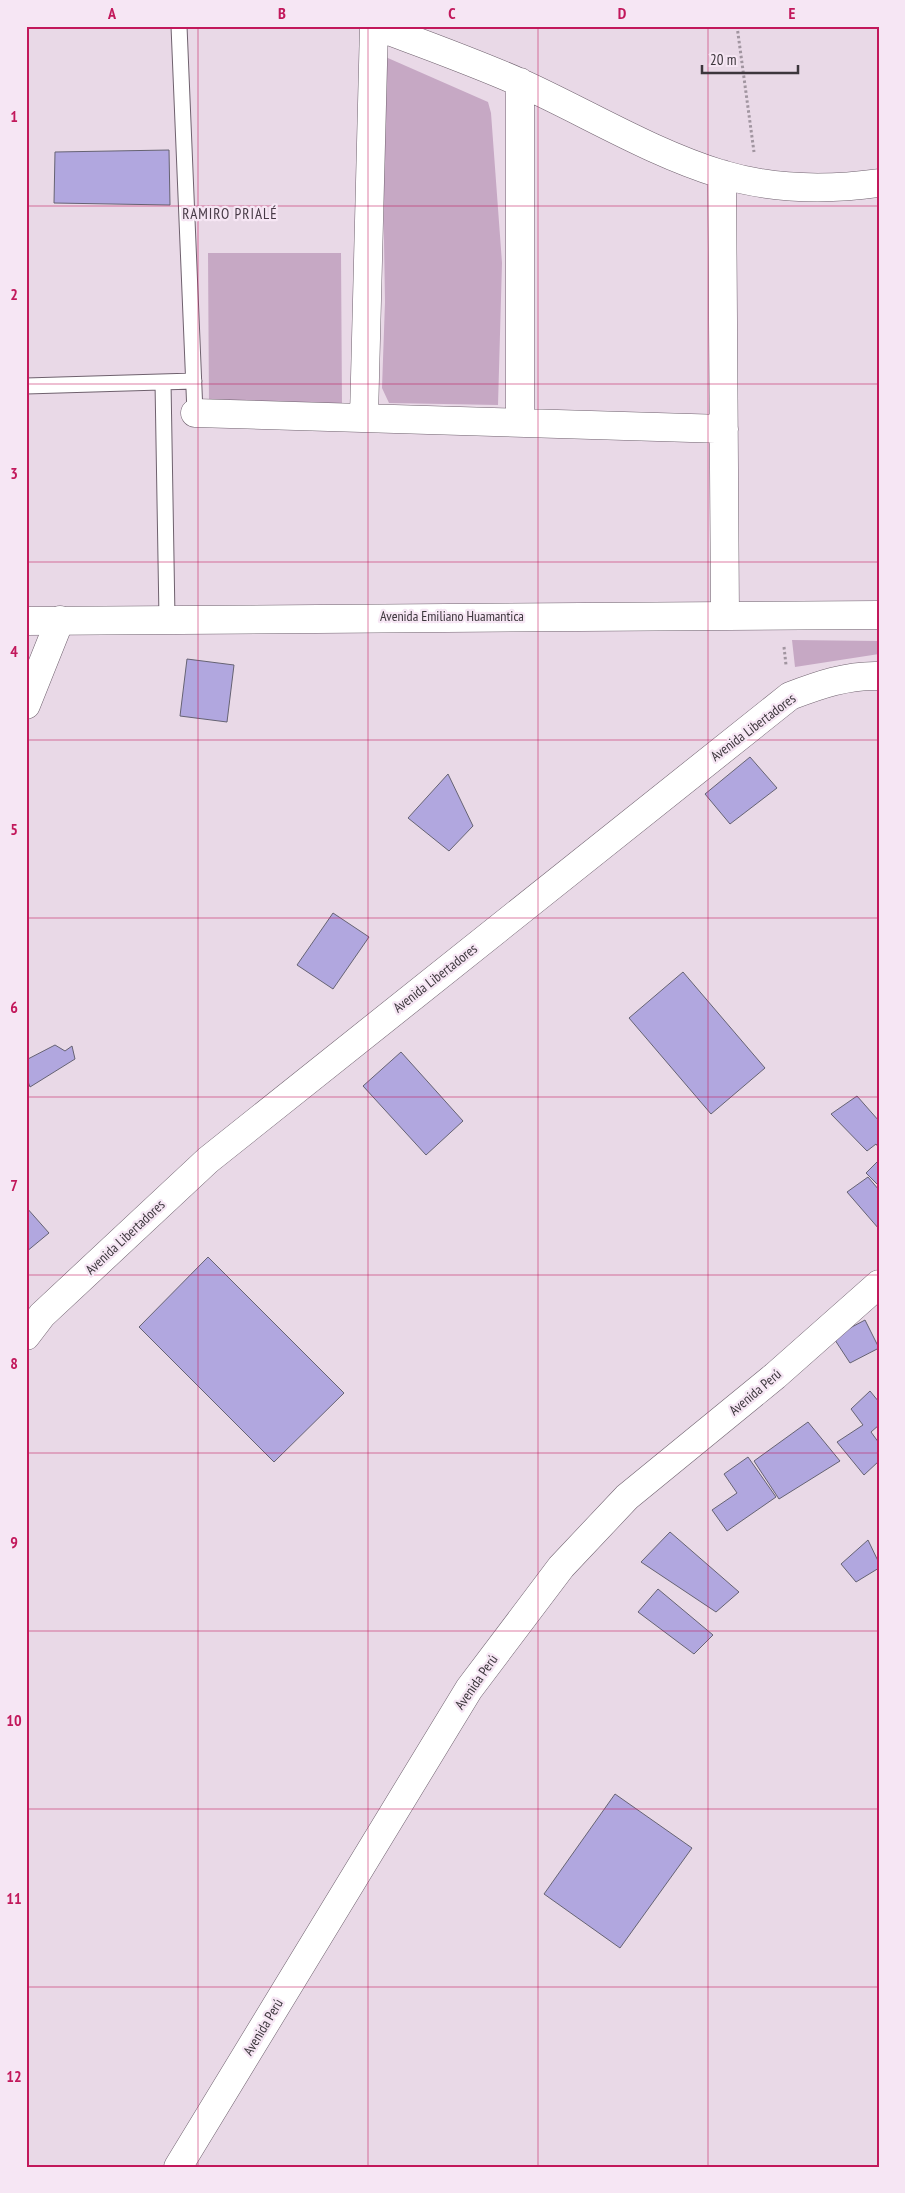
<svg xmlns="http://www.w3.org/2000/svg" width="905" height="2193" viewBox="0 0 905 2193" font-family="'PT Sans Narrow',sans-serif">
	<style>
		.green { fill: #c6a8c4 }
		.building { fill: #b1a7df; stroke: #666373 }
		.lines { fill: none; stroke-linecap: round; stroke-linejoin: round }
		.service-casing { stroke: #6f616e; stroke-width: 17 }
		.minor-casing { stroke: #6f616e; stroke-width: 29 }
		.tertiary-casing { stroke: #6f616e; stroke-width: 29 }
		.path { stroke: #a195a0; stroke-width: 3; stroke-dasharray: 2.5 2.5; stroke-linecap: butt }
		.service { stroke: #fff; stroke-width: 15 }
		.minor { stroke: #fff; stroke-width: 28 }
		.tertiary { stroke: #fff; stroke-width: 28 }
		.grid { fill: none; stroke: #c2185b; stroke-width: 1; stroke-opacity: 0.55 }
		.labels { text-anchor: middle; stroke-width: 4.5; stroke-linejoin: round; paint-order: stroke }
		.street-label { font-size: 14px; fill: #3c363c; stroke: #f6e6f4 }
		.neighbourhood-label { font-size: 15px; letter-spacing: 1px; fill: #463945; stroke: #f6e6f4 }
		.neatline { fill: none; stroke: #c2185b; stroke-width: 2 }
		.grid-label { font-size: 16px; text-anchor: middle; font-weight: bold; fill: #c2185b }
	</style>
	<rect width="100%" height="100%" fill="#e9d9e7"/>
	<path class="green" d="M381 55 488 102 491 113 502 263 498 405 389 403 382 388 385 302Z
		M208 253H341L342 405H209Z
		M792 640 879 641V654L795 667Z"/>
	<path class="building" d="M169 150 170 205 54 203 55 152Z
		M187 659 234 665 227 722 180 716Z
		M750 757 777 788 730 824 705 794Z
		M448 774 473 826 449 851 408 818Z
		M333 913 369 937 333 989 297 965Z
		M683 972 765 1068 711 1114 629 1018Z
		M55 1045 65 1051 72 1046 75 1059 30 1087 26 1076V1060Z
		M401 1052 463 1121 426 1155 363 1086Z
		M857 1096 879 1121V1148L876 1144 867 1151 831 1114Z
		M879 1160V1186L866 1173Z
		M868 1177 879 1190V1229L847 1192Z
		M26 1207 49 1233 26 1252Z
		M208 1257 344 1393 274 1462 139 1327Z
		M865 1320 879 1348 850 1363 833 1337Z
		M870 1391 879 1402V1425L871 1432 879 1443V1461L864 1475 837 1442 863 1425 851 1409Z
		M808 1422 840 1461 779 1499 754 1461Z
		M748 1457 776 1497 727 1531 712 1510 737 1493 724 1474Z
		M670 1532 739 1592 716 1612 641 1562Z
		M868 1540 879 1563V1568L856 1582 841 1564Z
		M658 1589 713 1635 694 1654 638 1612Z
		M615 1794 692 1848 620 1948 544 1894Z"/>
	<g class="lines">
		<g class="service-casing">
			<path id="service" d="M179 26 195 413
				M163 382 167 618
				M26 386 194 381"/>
		</g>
		<g class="minor-casing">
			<path id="minor" d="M376 26C425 45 474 62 521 83 587 113 652 153 721 174 771 189 828 190 879 183
				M520 82V423
				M722 174 725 615
				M195 413 724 429
				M364 417 374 26
				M26 705 60 620
				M26 1336 42 1315 208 1160 790 696C819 685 847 675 879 676
				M178 2167 469 1689 561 1567 627 1497 775 1376 879 1284"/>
		</g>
		<g class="tertiary-casing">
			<path id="tertiary" d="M26 621 879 615"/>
		</g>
		<path class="path" d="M737 26 754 152
			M784 647 786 665"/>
		<use href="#service" class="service"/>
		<use href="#minor" class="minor"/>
		<use href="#tertiary" class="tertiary"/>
	</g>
	<path class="grid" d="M198 26V2167M368 26V2167M538 26V2167M708 26V2167M26 206H879M26 384H879M26 562H879M26 740H879M26 918H879M26 1097H879M26 1275H879M26 1453H879M26 1631H879M26 1809H879M26 1987H879"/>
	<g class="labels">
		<g class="street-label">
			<text x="452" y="621">Avenida Emiliano Huamantica</text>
			<text transform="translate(753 727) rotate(-37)" y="5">Avenida Libertadores</text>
			<text transform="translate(435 978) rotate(-38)" y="5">Avenida Libertadores</text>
			<text transform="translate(125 1237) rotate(-43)" y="5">Avenida Libertadores</text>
			<text transform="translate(755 1392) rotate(-40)" y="5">Avenida Perú</text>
			<text transform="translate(476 1682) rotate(-55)" y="5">Avenida Perú</text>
			<text transform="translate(263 2027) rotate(-59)" y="5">Avenida Perú</text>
		</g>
		<g class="neighbourhood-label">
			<text x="230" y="219">RAMIRO PRIALÉ</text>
		</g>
	</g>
	<rect width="905" height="2193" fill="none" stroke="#f6e6f4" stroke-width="55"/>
	<path d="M702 65v8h96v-8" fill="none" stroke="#3c363c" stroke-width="2.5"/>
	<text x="710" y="65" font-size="15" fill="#3c363c" stroke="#f6e6f4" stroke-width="4" paint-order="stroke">20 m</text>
	<rect x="28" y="28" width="850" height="2138" class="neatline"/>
	<g class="grid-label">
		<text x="112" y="19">A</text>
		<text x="282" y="19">B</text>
		<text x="452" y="19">C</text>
		<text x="622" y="19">D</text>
		<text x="792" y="19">E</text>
		<text x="14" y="122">1</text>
		<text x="14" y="300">2</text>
		<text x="14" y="479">3</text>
		<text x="14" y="657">4</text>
		<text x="14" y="835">5</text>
		<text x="14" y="1013">6</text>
		<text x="14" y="1191">7</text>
		<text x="14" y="1369">8</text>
		<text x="14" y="1548">9</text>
		<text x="14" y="1726">10</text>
		<text x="14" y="1904">11</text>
		<text x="14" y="2082">12</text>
	</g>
</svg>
